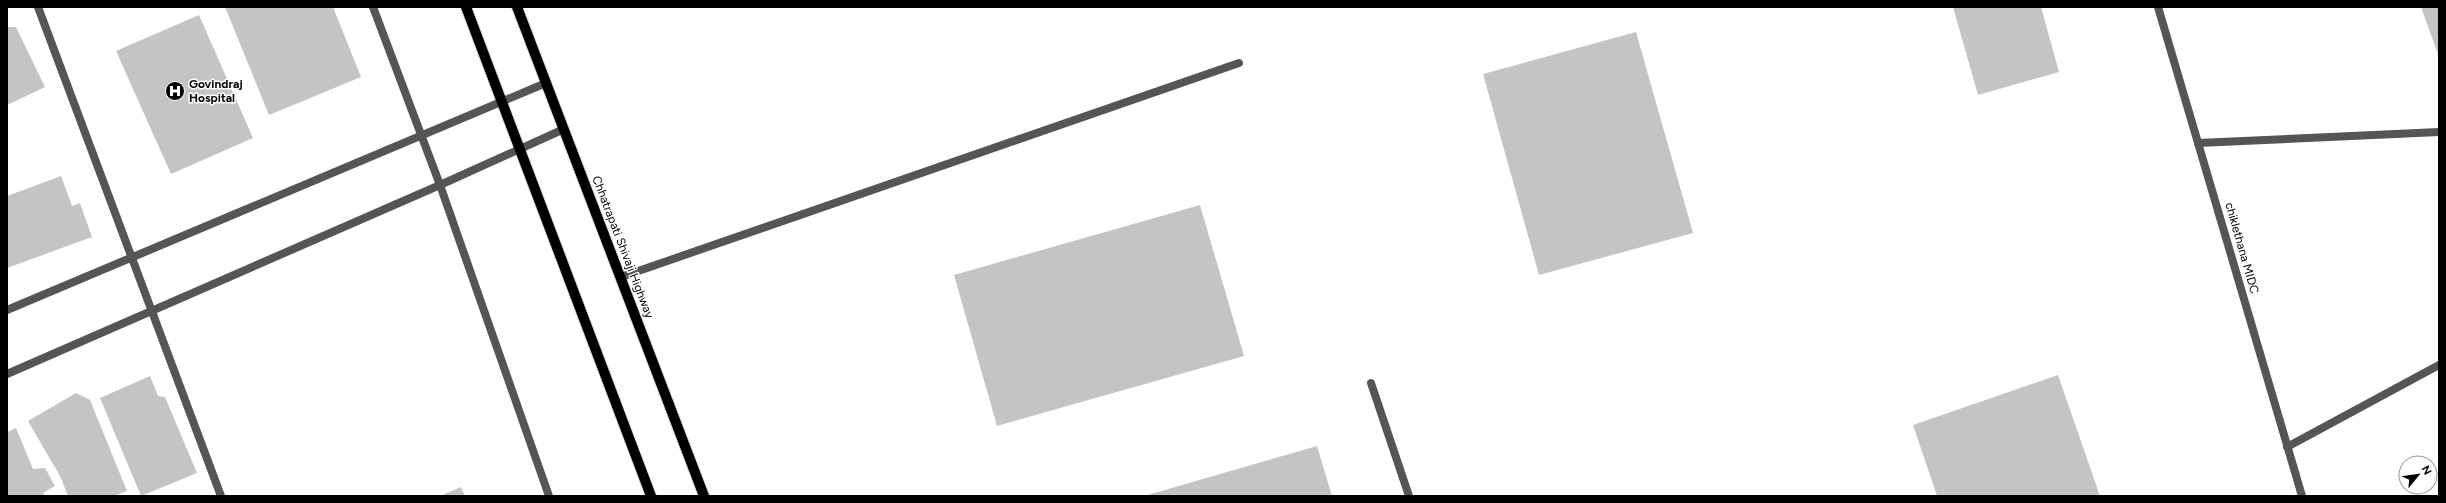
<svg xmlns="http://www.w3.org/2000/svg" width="2446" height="503" viewBox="0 0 2446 503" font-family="Figtree,sans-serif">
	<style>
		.building { fill: #c4c4c4 }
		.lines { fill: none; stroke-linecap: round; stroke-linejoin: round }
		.primary-casing { stroke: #dbdbdb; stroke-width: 12 }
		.service { stroke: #555; stroke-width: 8 }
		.minor { stroke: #555; stroke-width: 8 }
		.tertiary { stroke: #555; stroke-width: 8 }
		.primary { stroke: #000; stroke-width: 10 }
		.labels { text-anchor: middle; stroke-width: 3; stroke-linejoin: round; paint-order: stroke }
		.poi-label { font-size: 12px; font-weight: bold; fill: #000; stroke: #fff; text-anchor: start }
		.street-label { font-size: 12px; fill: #000; stroke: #fff }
	</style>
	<rect width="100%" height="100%" fill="#fff"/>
	<path class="building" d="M225 7H333L361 77 269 115Z
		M1953 7H2041L2059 72 1978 95Z
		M2421 7H2439V57Z
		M199 15 253 138 171 174 116 51Z
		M7 27H16L45 87 7 105Z
		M1636 32 1693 233 1539 275 1483 74Z
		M61 176 72 206 80 203 92 237 7 268V196Z
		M1200 205 1244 356 997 426 954 275Z
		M2058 375 2100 496H1937L1913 425Z
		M150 376 158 396 165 397 197 473 141 496 100 398Z
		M76 393 90 400 127 491 114 496H68L60 476 28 421Z
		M16 428 33 469 45 468 55 486 43 493 45 496H7V432Z
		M1317 446 1332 496H1144Z
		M461 487 465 496H440Z"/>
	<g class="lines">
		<g class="primary-casing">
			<path id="primary" d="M466 7 651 496
				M517 7 704 496"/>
		</g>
		<path class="service" d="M2198 143 2439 132
			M621 277 1239 63
			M1371 383 1409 496
			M2287 447 2439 365"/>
		<path class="minor" d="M38 7 221 496
			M373 7 440 185 549 496
			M2158 7 2302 496"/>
		<path class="tertiary" d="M7 310 546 83
			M7 374 440 185 564 129"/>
		<use href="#primary" class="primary"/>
	</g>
	<defs>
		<g id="hospital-disc" transform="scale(1)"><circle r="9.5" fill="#000" stroke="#fff"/><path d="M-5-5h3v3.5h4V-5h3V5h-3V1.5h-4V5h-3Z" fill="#fff"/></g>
	</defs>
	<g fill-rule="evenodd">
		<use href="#hospital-disc" x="175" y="91"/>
	</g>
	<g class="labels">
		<g class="poi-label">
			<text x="189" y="88">Govindraj<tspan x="189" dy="14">Hospital</tspan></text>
		</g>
		<g class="street-label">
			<text transform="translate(623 247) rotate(69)" y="4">Chhatrapati Shivaji Highway</text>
			<text transform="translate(2242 248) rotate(74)" y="4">chiklethana MIDC</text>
		</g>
	</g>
	<rect width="2446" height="503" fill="none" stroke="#000000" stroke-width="16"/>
	<g transform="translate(2418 475) rotate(61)"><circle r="19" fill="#ffffff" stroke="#999999"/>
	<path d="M0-3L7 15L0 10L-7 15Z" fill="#000000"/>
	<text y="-6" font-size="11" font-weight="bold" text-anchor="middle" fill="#000000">N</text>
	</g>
</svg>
